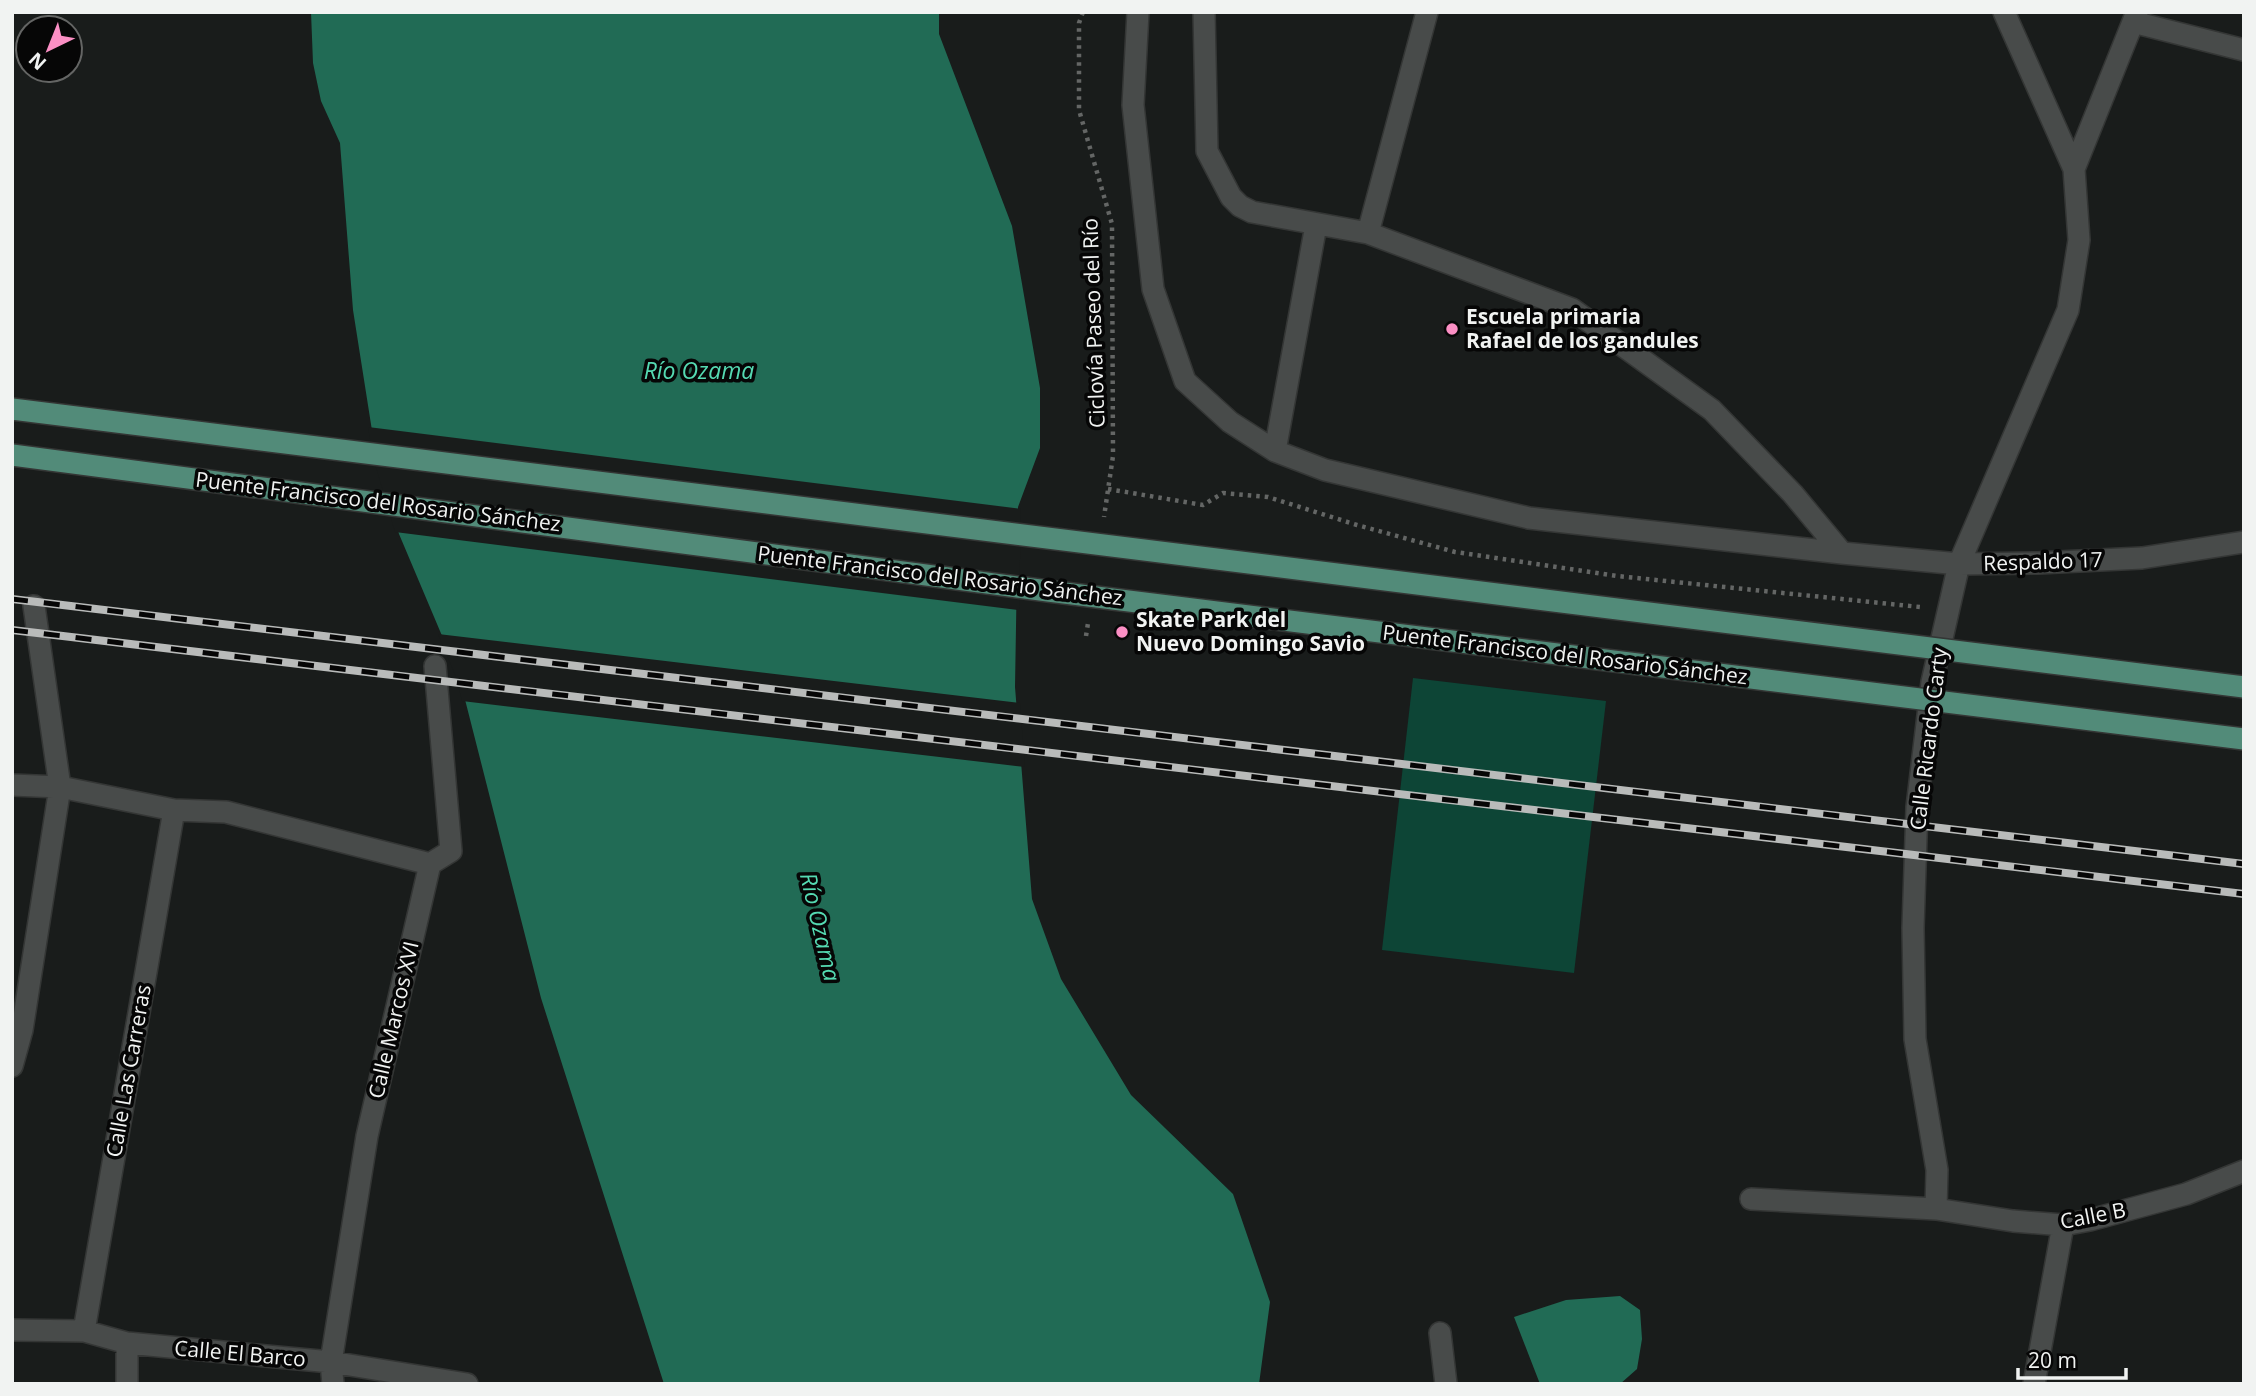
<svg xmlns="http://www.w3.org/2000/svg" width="2256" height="1396" viewBox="0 0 2256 1396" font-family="'Open Sans',sans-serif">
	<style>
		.green { fill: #0d4536 }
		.water { fill: #216b55 }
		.pier { fill: #191c1b }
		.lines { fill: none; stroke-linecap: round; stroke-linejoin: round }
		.minor-casing { stroke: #343635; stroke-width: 24 }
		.path { stroke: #646665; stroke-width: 4.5; stroke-dasharray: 3.5 5; stroke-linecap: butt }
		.minor { stroke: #484b4a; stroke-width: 21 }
		.rail-casing { stroke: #b9bbba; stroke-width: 8 }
		.rail { stroke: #060606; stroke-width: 5; stroke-dasharray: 16; stroke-linecap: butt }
		.major-bridge-casing { stroke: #343635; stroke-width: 24; stroke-linecap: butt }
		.major-bridge { stroke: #528b79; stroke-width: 21 }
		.poi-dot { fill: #fb8fc4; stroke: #060606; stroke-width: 2.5 }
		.labels { text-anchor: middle; stroke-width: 7; stroke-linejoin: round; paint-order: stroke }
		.poi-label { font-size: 21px; font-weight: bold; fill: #f1f3f2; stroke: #060606; text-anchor: start }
		.street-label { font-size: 21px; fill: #f1f3f2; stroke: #060606 }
		.water-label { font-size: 23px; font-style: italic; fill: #55dab2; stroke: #060606 }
	</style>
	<rect width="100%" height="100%" fill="#191c1b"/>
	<path class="green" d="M1413 678 1606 701 1574 973 1382 950Z"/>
	<path class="water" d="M311 12H939V34L1012 226 1040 388V448L1018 507 1015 687 1032 899 1061 979 1131 1095 1233 1194 1270 1302 1259 1384H664L541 998 459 676 399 534 376 456 353 310 340 143 321 101 313 63Z
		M1620 1296 1640 1310 1642 1339 1637 1369 1620 1384H1540L1514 1317 1566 1300Z"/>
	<path class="pier" d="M368 427 1021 509 1019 610 395 532 373 457Z
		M438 634 1020 703 1025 767 462 701 456 677Z"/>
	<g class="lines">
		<g class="minor-casing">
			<path id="minor" d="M1138 12 1133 105 1153 289 1185 381 1230 422 1275 451 1325 470 1529 518 1842 553 1959 564 2038 563 2142 558 2244 542
				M1204 12 1207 151 1231 197 1240 206 1252 212 1368 233 1572 309 1712 410 1793 494 1842 553
				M2133 22 2244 50
				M2074 169 2137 12
				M1368 233 1427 12
				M1275 451 1316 225
				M12 785 60 787 174 810 226 812 430 864
				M12 1066 22 1030 60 787 34 606
				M1751 1199 1936 1209 2013 1221 2063 1225 2090 1220 2186 1194 2244 1171
				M1936 1209 1937 1170 1915 1039 1913 928 1917 807 1932 682 1959 564 2068 310 2079 240 2074 169 2004 12
				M12 1330 84 1331 127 1343 331 1362 467 1384
				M84 1331 174 810
				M1440 1333 1446 1384
				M127 1384V1343
				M333 1384 331 1362 367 1136 430 864 451 851 435 666
				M2034 1384 2063 1225"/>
		</g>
		<path class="path" d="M1083 12 1079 23V110L1112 224 1113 456 1104 517
			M1108 489 1203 505 1223 493 1268 497 1357 525 1455 552 1617 576 1920 607
			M1086 636 1088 623"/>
		<use href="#minor" class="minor"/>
		<g class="rail-casing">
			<path id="rail" d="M12 599 2244 864
				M12 630 2244 894"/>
		</g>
		<use href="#rail" class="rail"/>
		<g class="major-bridge-casing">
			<path id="major-bridge" d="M12 409 2244 687
				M12 455 1048 591 2244 739"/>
		</g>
		<use href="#major-bridge" class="major-bridge"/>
	</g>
	<g class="poi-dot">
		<circle cx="1452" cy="329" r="7"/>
		<circle cx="1122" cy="632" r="7"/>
	</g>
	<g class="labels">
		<g class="poi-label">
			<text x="1466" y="324">Escuela primaria<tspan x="1466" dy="24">Rafael de los gandules</tspan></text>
			<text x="1136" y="627">Skate Park del<tspan x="1136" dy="24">Nuevo Domingo Savio</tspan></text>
		</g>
		<g class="street-label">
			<text transform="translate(1094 323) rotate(-92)" y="7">Ciclovía Paseo del Río</text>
			<text transform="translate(378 502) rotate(7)" y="7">Puente Francisco del Rosario Sánchez</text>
			<text transform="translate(2043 562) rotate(-2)" y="7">Respaldo 17</text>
			<text transform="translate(940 576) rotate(7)" y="7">Puente Francisco del Rosario Sánchez</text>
			<text transform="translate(1565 655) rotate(7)" y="7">Puente Francisco del Rosario Sánchez</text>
			<text transform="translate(1929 739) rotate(-83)" y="7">Calle Ricardo Carty</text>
			<text transform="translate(394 1020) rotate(-77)" y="7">Calle Marcos XVI</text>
			<text transform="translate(129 1071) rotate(-80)" y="7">Calle Las Carreras</text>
			<text transform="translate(2093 1216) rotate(-11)" y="7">Calle B</text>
			<text transform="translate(240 1354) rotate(5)" y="7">Calle El Barco</text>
		</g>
		<g class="water-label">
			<text x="699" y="379">Río Ozama</text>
			<text transform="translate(820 927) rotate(77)" y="8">Río Ozama</text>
		</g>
	</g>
	<rect width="2256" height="1396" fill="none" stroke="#f1f3f2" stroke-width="28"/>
	<g transform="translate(49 49) rotate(223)"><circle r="33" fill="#060606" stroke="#646564" stroke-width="2"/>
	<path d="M0-5L12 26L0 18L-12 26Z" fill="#fb8fc4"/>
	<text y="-10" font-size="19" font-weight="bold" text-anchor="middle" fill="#f1f3f2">N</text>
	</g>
	<path d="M2018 1368v10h108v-10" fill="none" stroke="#f1f3f2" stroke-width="3.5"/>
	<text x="2028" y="1368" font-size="21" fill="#f1f3f2" stroke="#060606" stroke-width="5" paint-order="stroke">20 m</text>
</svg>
